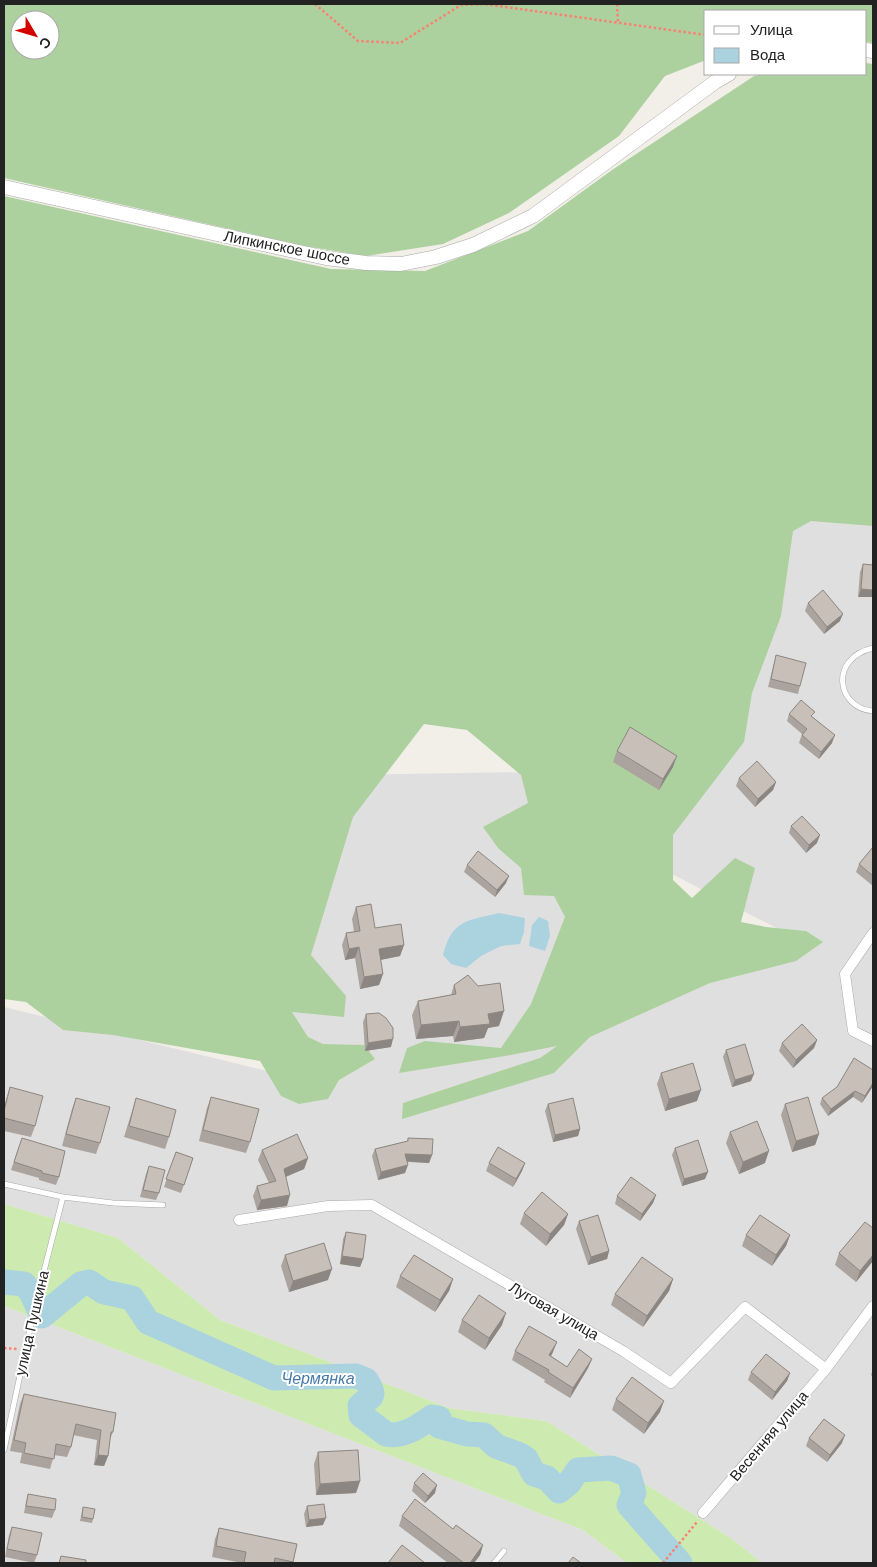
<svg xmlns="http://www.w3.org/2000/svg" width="877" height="1567" viewBox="0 0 877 1567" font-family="Arial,sans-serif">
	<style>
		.residential { fill: #e0dfdf }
		.grass { fill: #cdebb0 }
		.forest { fill: #add19e; fill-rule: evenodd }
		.water { fill: #aad3df }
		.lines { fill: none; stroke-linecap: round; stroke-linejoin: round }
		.river { stroke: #aad3df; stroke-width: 25 }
		.service-casing { stroke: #a9a9a9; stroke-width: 6 }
		.minor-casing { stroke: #a9a9a9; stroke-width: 11 }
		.tertiary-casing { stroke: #a9a9a9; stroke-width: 15 }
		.path { stroke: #fa8072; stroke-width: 2.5; stroke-dasharray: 2.5 2.5; stroke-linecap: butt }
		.service { stroke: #fff; stroke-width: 5 }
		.minor { stroke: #fff; stroke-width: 10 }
		.tertiary { stroke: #fff; stroke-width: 14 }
		.wall { fill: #aba49e }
		.shaded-wall { fill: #8b8681 }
		.building { fill: #c7bfb8; stroke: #8b8681 }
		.labels { text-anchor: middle; stroke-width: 4; stroke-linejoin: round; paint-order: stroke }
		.street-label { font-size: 15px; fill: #222; stroke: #fff }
		.water-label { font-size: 16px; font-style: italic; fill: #4a7aab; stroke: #fff }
	</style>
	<rect width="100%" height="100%" fill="#f2efe9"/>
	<path class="residential" d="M776 512 873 524V1563H762L732 1539 546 1421 449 1408 220 1320 118 1238 4 1204V1007L280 1074 337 775 534 772 600 1008 809 945 649 862Z
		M4 1306 583 1530 627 1563H4Z"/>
	<path class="grass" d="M4 1204 118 1238 220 1320 449 1408 546 1421 732 1539 762 1563H627L583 1530 4 1306Z"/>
	<path class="forest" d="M4 4H873V43L866 42V11H706V60L665 76 619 136 509 213 443 244 366 256 304 246 4 178ZM20 20H50V50H20Z
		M866 63 873 64V526L811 521 793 531 781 616 752 693 744 742 673 835V880L692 898 735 858 755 868 741 922 766 927 806 931 823 942 796 961 710 983 590 1037 554 1073 402 1119 403 1103 540 1058 557 1046 505 1056 399 1073 407 1048 425 1041 501 1048 531 1004 565 917 554 896 524 895 521 868 498 848 483 827 528 803 521 775 467 730 424 724 353 817 311 955 346 996 344 1017 292 1012 308 1037 323 1044 364 1045 375 1059 339 1080 328 1099 299 1104 281 1096 260 1061 113 1035 63 1030 26 1002 4 999V196L331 269 425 271 528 231 612 170 754 76 766 74H866Z"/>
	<path class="water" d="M499 913 525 918 524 932 520 944 501 946 481 956 466 968 451 964 443 955C452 920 466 921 499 913Z
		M539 917 548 921 550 936 545 951 529 946 532 925Z"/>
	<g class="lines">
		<path class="river" d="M4 1282 24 1284 31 1292 42 1316 81 1284 89 1282 104 1292 132 1298 148 1322 274 1378 356 1376 366 1380C378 1399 370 1395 360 1406L361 1415 386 1434C403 1438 419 1426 432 1417L439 1418V1426L467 1434 484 1435 496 1446 520 1455 526 1459 534 1474 547 1478 559 1491 569 1483 578 1470 611 1468 629 1475 634 1493 629 1505 680 1563"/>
		<g class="service-casing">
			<path id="service" d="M873 648C829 658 836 708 873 711
				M4 1184 63 1197 113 1203 163 1205
				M4 1450 34 1310 63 1197
				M494 1563 504 1551"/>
		</g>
		<g class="minor-casing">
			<path id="minor" d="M873 933 845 974 853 1031 873 1041
				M239 1220 328 1206 372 1205 623 1351 671 1383 745 1307 826 1369
				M703 1513 826 1369 873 1306"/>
		</g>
		<g class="tertiary-casing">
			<path id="tertiary" d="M866 50 873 51
				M4 187 326 258 366 263 401 264 436 257 473 245 533 216 715 82 729 74"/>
		</g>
		<path class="path" d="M315 4 358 41 400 43 461 5 484 4 706 35
			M617 4 618 23
			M4 1348 17 1349
			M663 1563 697 1522"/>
		<use href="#service" class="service"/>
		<use href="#minor" class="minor"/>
		<use href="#tertiary" class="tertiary"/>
	</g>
	<path class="wall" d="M863 564 873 565 858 597 860 572Z
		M808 603 840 621 824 634 805 611Z
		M776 655 800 686 798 694 768 687Z
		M789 714 813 717 832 743 819 759 799 743 802 734 787 721Z
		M617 751 673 767 659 790 613 762Z
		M739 778 776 782 773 790 755 807 736 786Z
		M791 826 817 843 806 853 789 833Z
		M873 847V886L856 872 859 864Z
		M467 865 506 883 495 897 464 872Z
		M356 907 375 928 404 945 400 956 380 960 383 974 379 985 360 989 355 958 345 960 342 945 346 933 354 932 352 919Z
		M454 985 499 1026 488 1028 484 1038 454 1042 453 1036 416 1039 412 1015 418 1001 451 995Z
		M366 1014 391 1047 365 1051 363 1022Z
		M817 1040 814 1048 793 1068 779 1051 782 1043Z
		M726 1050 751 1081 732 1087 723 1057Z
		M873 1070V1086L862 1103 853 1097 828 1116 820 1104 822 1098Z
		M661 1073 697 1101 665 1111 657 1084Z
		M10 1087 35 1126 31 1137 4 1131V1106Z
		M211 1097 250 1142 246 1153 199 1141 207 1108Z
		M76 1098 100 1143 96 1154 62 1146 72 1109Z
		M136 1098 169 1137 165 1149 124 1137Z
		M548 1104 580 1129 578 1136 553 1142 545 1111Z
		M785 1104 819 1134 815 1145 792 1152 781 1115Z
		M730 1132 765 1163 739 1174 726 1143Z
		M408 1138 432 1155 429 1163 407 1162 405 1173 378 1180 372 1156 375 1149 407 1141Z
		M19 1146 59 1177 56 1185 39 1180V1178L11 1170Z
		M675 1148 705 1179 682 1186 672 1155Z
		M262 1150 308 1158 304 1169 286 1177 287 1206 257 1210 253 1196 257 1186 269 1183 258 1160Z
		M176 1152 193 1158 181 1193 164 1187Z
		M489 1163H525L522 1171 513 1187 486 1171Z
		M149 1166 159 1193 156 1200 140 1197 146 1174Z
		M656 1195 653 1203 640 1221 615 1204 617 1196Z
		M524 1213 568 1214 564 1225 546 1246 520 1224Z
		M579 1221 609 1251 607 1259 588 1265 576 1229Z
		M346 1232 363 1259 360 1267 340 1264 343 1239Z
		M746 1235H790L786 1246 772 1266 742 1246Z
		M839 1253 873 1261 856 1282 835 1265Z
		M285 1255 328 1280 289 1292 281 1266Z
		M400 1276 453 1279 449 1291 435 1312 396 1287Z
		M673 1279 669 1291 643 1327 611 1305 615 1294Z
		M462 1320 502 1325 485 1350 458 1332Z
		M515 1351 553 1352 551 1356 567 1367 592 1359 588 1368 570 1398 544 1382 545 1380 512 1360Z
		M873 1369V1377L871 1375Z
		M751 1372 790 1373 787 1381 772 1400 748 1380Z
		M24 1394 113 1432 110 1439 108 1456 104 1466 94 1465 97 1440 73 1435 71 1447 67 1457 54 1455 50 1469 20 1463 22 1453 10 1451 20 1404Z
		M616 1399 660 1412 644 1434 612 1410Z
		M809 1438 842 1443 827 1462 806 1446Z
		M318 1452 360 1481 356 1493 316 1495 314 1464Z
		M414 1483 435 1493 425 1503 412 1491Z
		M28 1494 55 1510 52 1518 24 1513 26 1502Z
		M307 1506 323 1525 306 1527 304 1514Z
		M83 1507 93 1519 92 1523 80 1521Z
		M402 1516 453 1529 483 1545 480 1555 474 1563H448L399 1526Z
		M12 1527 37 1555 34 1563 5 1557 9 1535Z
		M219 1528 297 1544 293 1563H242L212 1557 215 1539Z"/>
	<path class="shaded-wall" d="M861 589 873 590V597H858Z
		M843 614 840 621 824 634 827 627Z
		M835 735 832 743 819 759 821 752Z
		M677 756 673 767 659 790 663 779Z
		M776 782 773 790 755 807 758 799Z
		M820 835 817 843 806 853 809 845Z
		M509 876 506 883 495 897 497 890Z
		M404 945 400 956 375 961 379 949Z
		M359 947 355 958 345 960 349 949Z
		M383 974 379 985 360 989 364 977Z
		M504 1011 499 1026 488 1028 484 1038 454 1042 460 1027 488 1014Z
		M459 1021 453 1036 416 1039 421 1025Z
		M393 1039 391 1047 365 1051 368 1043Z
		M817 1040 814 1048 793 1068 796 1060Z
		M754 1074 751 1081 732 1087 735 1080Z
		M873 1083V1086L862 1103 865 1096Z
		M701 1090 697 1101 665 1111 669 1099Z
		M855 1091 853 1097 828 1116 831 1109Z
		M580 1129 578 1136 553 1142 555 1135Z
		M819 1134 815 1145 792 1152 796 1141Z
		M769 1151 765 1163 739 1174 743 1162Z
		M405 1154 432 1155 429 1163 402 1161Z
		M308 1158 304 1169 280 1179 284 1169Z
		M525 1163 522 1171 513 1187 516 1179Z
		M408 1165 405 1173 378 1180 381 1172Z
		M708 1172 705 1179 682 1186 684 1179Z
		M290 1195 287 1206 257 1210 261 1200Z
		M656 1195 653 1203 640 1221 642 1214Z
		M568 1214 564 1225 546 1246 550 1234Z
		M790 1235 786 1246 772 1266 776 1255Z
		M609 1251 607 1259 588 1265 591 1257Z
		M873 1255V1261L856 1282 860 1271Z
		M342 1256 363 1259 360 1267 340 1264Z
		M332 1269 328 1280 289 1292 293 1281Z
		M453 1279 449 1291 435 1312 440 1300Z
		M673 1279 669 1291 643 1327 647 1316Z
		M506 1313 502 1325 485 1350 489 1338Z
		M557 1342 553 1352 546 1365 549 1355Z
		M592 1359 588 1368 570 1398 573 1388Z
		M790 1373 787 1381 772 1400 775 1392Z
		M664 1401 660 1412 644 1434 648 1423Z
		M845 1435 842 1443 827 1462 830 1455Z
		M98 1455 108 1456 104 1466 94 1465Z
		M360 1481 356 1493 316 1495 320 1484Z
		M437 1485 435 1493 425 1503 428 1496Z
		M326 1518 323 1525 306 1527 309 1520Z
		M483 1545 480 1555 474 1563H470Z"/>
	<path class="building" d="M863 564 873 565V590L861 589Z
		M823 590 843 614 827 627 808 603Z
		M776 655 806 663 800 686 771 679Z
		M801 700 815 712 811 716 835 735 821 752 802 735 807 729 789 714Z
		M630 727 677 756 663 779 617 751Z
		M757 761 776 782 758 799 739 778Z
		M802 816 820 835 809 845 791 826Z
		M873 847V876L859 864Z
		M478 851 509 876 497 890 467 865Z
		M371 904 375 928 401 924 404 945 379 949 383 974 364 977 359 947 349 949 346 933 360 931 356 907Z
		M468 975 478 986 500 983 504 1011 488 1014 490 1024 460 1027 459 1021 421 1025 418 1001 456 994 454 985Z
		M379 1013 386 1018 393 1028V1039L368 1043 366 1014Z
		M802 1024 817 1040 796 1060 782 1043Z
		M745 1044 754 1074 735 1080 726 1050Z
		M854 1058 873 1070V1083L865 1096 855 1091 831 1109 822 1098 837 1087Z
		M693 1063 701 1090 669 1099 661 1073Z
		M10 1087 43 1096 35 1126 4 1118V1111Z
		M211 1097 259 1109 250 1142 203 1130Z
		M808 1097 819 1134 796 1141 785 1104Z
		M76 1098 110 1107 100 1143 66 1134Z
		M136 1098 176 1110 169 1137 129 1126Z
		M573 1098 580 1129 555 1135 548 1104Z
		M757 1121 769 1151 743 1162 730 1132Z
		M297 1134 308 1158 284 1169 290 1195 261 1200 257 1186 276 1181 262 1150Z
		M22 1138 65 1151 59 1177 42 1173V1171L14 1162Z
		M408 1138 433 1139 432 1155 405 1154 408 1165 381 1172 375 1149 408 1141Z
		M698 1140 708 1172 684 1179 675 1148Z
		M498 1147 525 1163 516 1179 489 1163Z
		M176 1152 193 1158 184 1185 166 1179Z
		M149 1166 165 1170 159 1193 143 1190Z
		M631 1177 656 1195 642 1214 617 1196Z
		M542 1192 568 1214 550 1234 524 1213Z
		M598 1215 609 1251 591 1257 579 1221Z
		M760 1215 790 1235 776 1255 746 1235Z
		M865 1222 873 1228V1255L860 1271 839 1253Z
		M346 1232 366 1235 363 1259 342 1256Z
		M324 1243 332 1269 293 1281 285 1255Z
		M414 1255 453 1279 440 1300 400 1276Z
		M642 1257 673 1279 647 1316 615 1294Z
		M479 1295 506 1313 489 1338 462 1320Z
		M529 1326 557 1342 549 1355 567 1367 579 1349 592 1359 573 1388 548 1372 549 1370 515 1351Z
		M766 1354 790 1373 775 1392 751 1372Z
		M632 1377 664 1401 648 1423 616 1399Z
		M24 1394 116 1413 113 1432H111L108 1456 98 1455 101 1430 76 1424 71 1447 56 1444 54 1459 24 1453 26 1443 14 1440Z
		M824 1419 845 1435 830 1455 809 1438Z
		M358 1450 360 1481 320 1484 318 1452Z
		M423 1473 437 1485 428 1496 414 1483Z
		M28 1494 56 1499 55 1510 26 1506Z
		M415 1499 453 1529 456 1525 483 1545 470 1563H464L402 1516Z
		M324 1504 326 1518 309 1520 307 1506Z
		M83 1507 95 1509 93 1519 82 1517Z
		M12 1527 42 1533 37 1555 7 1549Z
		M219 1528 297 1544 293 1562 275 1558 274 1563H244L246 1552 216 1546Z
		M402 1545 425 1563H388Z
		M61 1556 86 1560V1563H59Z
		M573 1557 581 1563H568Z"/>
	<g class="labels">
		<g class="street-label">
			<text transform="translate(287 248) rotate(11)" y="5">Липкинское шоссе</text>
			<text transform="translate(554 1311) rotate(30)" y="5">Луговая улица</text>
			<text transform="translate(32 1323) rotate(-77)" y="5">улица Пушкина</text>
			<text transform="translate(769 1436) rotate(-50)" y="5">Весенняя улица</text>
		</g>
		<g class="water-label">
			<text x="318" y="1384">Чермянка</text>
		</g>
	</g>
	<rect width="877" height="1567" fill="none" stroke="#222222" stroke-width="10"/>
	<rect x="704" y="10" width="162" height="65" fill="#ffffff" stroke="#a7a7a7"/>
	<rect x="714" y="26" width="25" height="8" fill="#ffffff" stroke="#a7a7a7"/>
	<text x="750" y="35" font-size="15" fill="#222222">Улица</text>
	<rect x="714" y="48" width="25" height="15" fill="#aad3df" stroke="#a7a7a7"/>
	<text x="750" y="60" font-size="15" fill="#222222">Вода</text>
	<g transform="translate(35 35) rotate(128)"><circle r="24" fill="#ffffff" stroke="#a7a7a7"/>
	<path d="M0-4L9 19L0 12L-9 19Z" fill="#d40000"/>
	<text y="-8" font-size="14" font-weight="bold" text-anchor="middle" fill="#222222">С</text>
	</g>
</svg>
